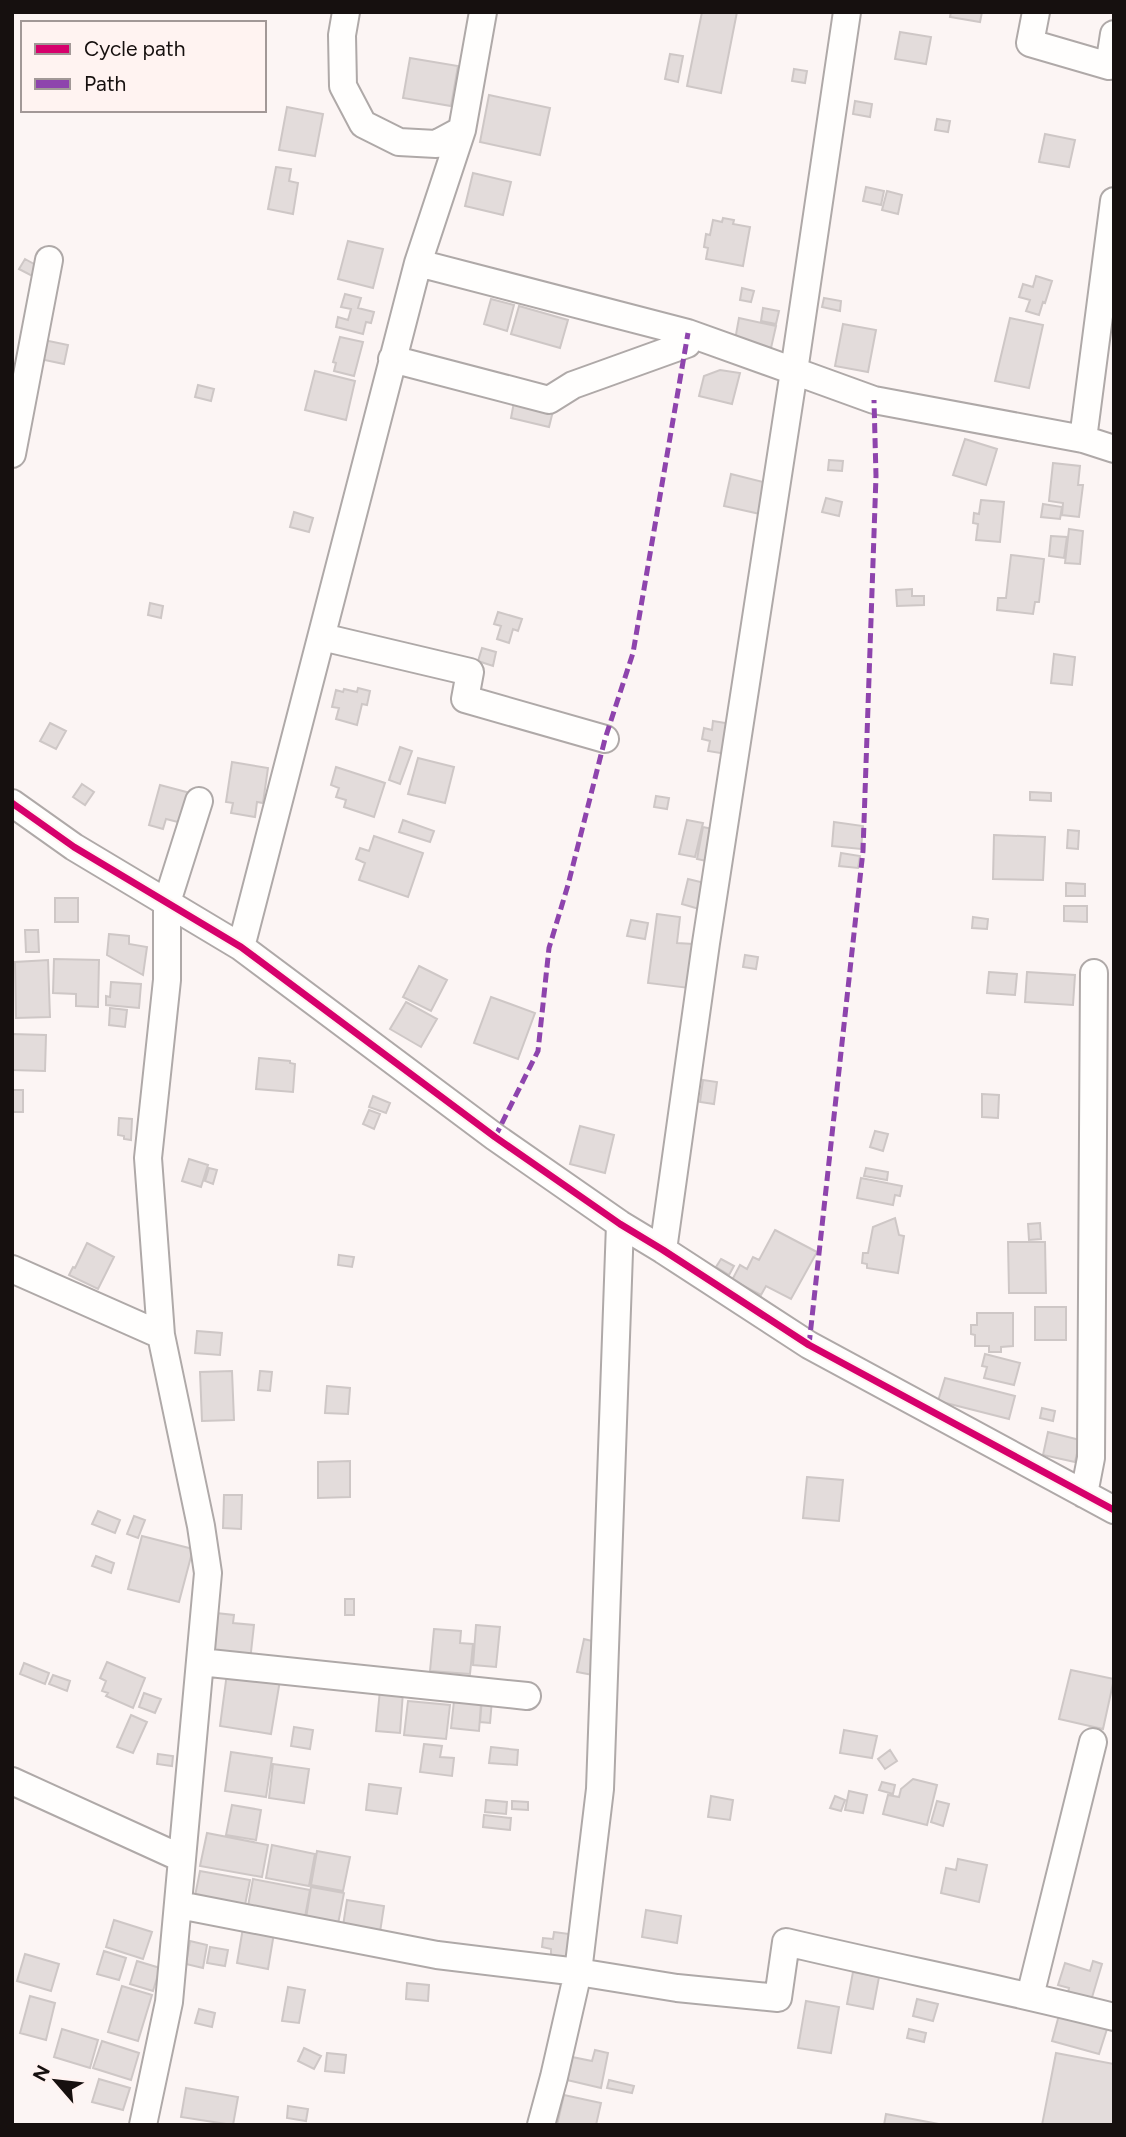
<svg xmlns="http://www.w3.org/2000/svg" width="1126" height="2137" viewBox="0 0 1126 2137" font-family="Figtree,sans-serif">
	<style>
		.building { fill: #e3dcdb; stroke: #cec7c6; stroke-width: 2 }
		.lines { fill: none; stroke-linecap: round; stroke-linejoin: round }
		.minor-casing { stroke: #afa9a8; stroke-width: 30 }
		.minor { stroke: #fffefd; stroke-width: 26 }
		.quiet { stroke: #8e44ad; stroke-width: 5; stroke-dasharray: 10 5; stroke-linecap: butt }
		.cycleway-casing { stroke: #fff3f1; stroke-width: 11 }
		.cycleway { stroke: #d6006c; stroke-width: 7 }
	</style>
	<rect width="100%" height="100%" fill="#fcf5f4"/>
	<path class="building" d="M702 12H737L721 93 687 86Z
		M951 12H982L980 22 950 17Z
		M900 32 931 37 926 64 895 59Z
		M670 54 683 56 678 82 665 79Z
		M410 58 458 66 451 106 403 98Z
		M794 69 807 71 805 83 792 81Z
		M489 95 550 108 540 155 480 142Z
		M855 101 872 104 870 117 853 114Z
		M287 107 323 114 315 156 279 150Z
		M937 119 950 121 948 132 935 130Z
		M1045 134 1075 140 1069 167 1039 162Z
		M276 167 291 169 289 181 298 183 293 214 268 209Z
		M473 173 511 182 503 215 465 206Z
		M866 187 884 191 881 205 863 201Z
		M887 191 902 195 898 214 882 210Z
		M723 218 734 220 733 224 750 227 743 266 706 259 708 248 704 247 706 234 710 235 713 220 722 222Z
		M348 241 383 249 373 288 338 279Z
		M25 259 43 269 38 279 19 269Z
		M1036 276 1052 281 1045 303 1043 302 1039 315 1026 311 1030 300 1019 297 1023 284 1033 287Z
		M742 288 754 291 751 302 740 300Z
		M345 294 361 298 358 308 374 312 371 323 366 322 363 334 336 327 338 317 348 320 351 309 341 307Z
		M824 298 841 301 840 311 822 307Z
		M491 299 514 305 507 331 484 324Z
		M519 306 568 320 560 348 511 334Z
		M763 308 779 311 776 324 761 321Z
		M739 318 776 326 771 348 735 340Z
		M1010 318 1043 325 1029 388 995 381Z
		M843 324 876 330 868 372 835 366Z
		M340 337 363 342 354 376 334 371 336 363 333 362Z
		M39 339 68 345 64 364 35 358Z
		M720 370 740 373 732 404 699 396 704 376Z
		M315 371 355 381 346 420 305 410Z
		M198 385 214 389 211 401 195 397Z
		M514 402 553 411 549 427 511 418Z
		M965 439 997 449 986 485 953 475Z
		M829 460 843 461 842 471 828 470Z
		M1053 463 1080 466 1078 485H1083L1079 517 1062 515 1063 503 1049 501Z
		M731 474 767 483 760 514 724 506Z
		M826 498 842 502 839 516 822 512Z
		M981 500 1004 502 1000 542 976 540 978 524 973 523 974 513 979 514Z
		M1043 504 1062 507 1060 519 1041 517Z
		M294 512 313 518 309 532 290 527Z
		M1069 529 1083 531 1080 564 1065 563Z
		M1051 536 1067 537 1064 558 1049 556Z
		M1011 555 1044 559 1039 602H1035L1033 614 997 610 998 598H1006Z
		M912 589V596H924V605L897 606 896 590Z
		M150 603 163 606 161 618 148 615Z
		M498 612 522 619 518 631 513 629 509 643 497 639 501 626 494 624Z
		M482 648 496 652 493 666 478 661Z
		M1054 654 1075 657 1072 685 1051 683Z
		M358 688 370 691 367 705 362 704 357 725 336 719 339 708 332 707 336 690 343 692 344 689 357 692Z
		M713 721 738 725 733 755 708 751 710 741 702 739 704 728 712 730Z
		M50 723 66 731 56 749 40 741Z
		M400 747 412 751 400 784 389 780Z
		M418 758 454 767 445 803 408 794Z
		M232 762 268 768 263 803 257 802 255 817 231 813 233 803 226 802Z
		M336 767 385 783 374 817 344 807 346 800 336 797 339 788 331 785Z
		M82 784 94 792 85 805 73 797Z
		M160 785 194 794 186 824 166 819 163 829 149 825Z
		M1030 792 1051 793V801L1030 800Z
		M656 796 669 798 667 809 654 807Z
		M403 820 434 831 430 842 399 832Z
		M687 820 703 823 695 857 679 854Z
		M834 822 863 826 861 849 832 846Z
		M703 827 722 831 716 863 697 859Z
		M1068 830 1079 831 1078 849 1067 848Z
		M994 835 1045 837 1043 880 993 879Z
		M374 836 423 853 408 897 359 880 365 863 356 859 360 848 369 851Z
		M841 853 860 856 858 868 839 866Z
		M688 879 713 885 706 911 682 904Z
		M1066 883 1085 884V896H1066Z
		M55 898H78V922H55Z
		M1064 906H1087V922L1064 921Z
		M657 914 680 917 677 943 693 944 689 988 648 983Z
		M973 917 988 919 987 929 972 928Z
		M631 920 648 923 645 939 627 936Z
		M25 930H38L39 952H26Z
		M109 934 129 936V944L147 947 143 975 107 955Z
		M745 955 758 957 756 969 743 967Z
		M54 959 99 960 98 1007 76 1006V994L53 993Z
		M48 960 50 1017 16 1018 15 962Z
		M419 966 447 980 431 1011 403 997Z
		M989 972 1017 974 1015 995 987 993Z
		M1027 972 1075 975 1073 1005 1025 1002Z
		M111 982 141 984 139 1008 106 1005V996L110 997Z
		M491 997 535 1013 518 1059 474 1043Z
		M406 1002 437 1019 421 1047 390 1029Z
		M110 1008 127 1010 125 1027 109 1025Z
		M12 1034 46 1035 45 1071 12 1070Z
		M259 1058 290 1061V1063L295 1064 293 1092 256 1089Z
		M703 1080 717 1082 714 1104 700 1102Z
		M12 1090H23V1112H12Z
		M982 1094 999 1095 998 1118 982 1117Z
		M373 1096 390 1103 386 1113 369 1107Z
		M369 1110 380 1114 374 1129 363 1124Z
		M119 1118 132 1119 131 1140 124 1139V1136L118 1135Z
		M580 1126 614 1135 605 1173 570 1164Z
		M875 1131 888 1134 883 1151 870 1147Z
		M189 1159 208 1165 201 1187 182 1181Z
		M209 1168 217 1170 213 1184 205 1181Z
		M866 1168 888 1172 887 1180 864 1176Z
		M861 1178 902 1186 900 1196 895 1195 893 1205 857 1198Z
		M895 1218 899 1235 904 1236 898 1273 867 1268V1264L862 1263 863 1253H868L873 1227Z
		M1040 1223 1041 1239 1029 1240 1028 1224Z
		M775 1230 817 1252 791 1299 766 1286 761 1295 732 1280 740 1265 747 1269 753 1257 759 1260Z
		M1008 1242H1045L1046 1293H1009Z
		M87 1243 114 1257 98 1289 69 1275 73 1267 75 1268Z
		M339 1255 354 1257 352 1267 338 1265Z
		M721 1259 734 1266 729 1275 716 1267Z
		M1035 1307H1066V1340H1035Z
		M977 1313H1013V1346L1001 1347V1352H989V1346H975V1335L971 1334V1325H977Z
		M197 1331 222 1333 220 1355 195 1353Z
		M985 1354 1020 1363 1014 1385 984 1378 987 1367 982 1366Z
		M232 1371 234 1420 202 1421 200 1372Z
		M260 1371 272 1372 270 1391 258 1390Z
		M945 1378 1015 1396 1009 1419 938 1401Z
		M327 1386 350 1388 348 1414 325 1413Z
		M1042 1408 1055 1411 1053 1421 1040 1418Z
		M1048 1432 1080 1440 1075 1462 1043 1455Z
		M350 1461V1497L318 1498V1462Z
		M807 1477 843 1480 839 1521 803 1518Z
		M224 1495H242L241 1529 223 1528Z
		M98 1511 120 1520 115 1533 92 1524Z
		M134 1516 145 1520 138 1538 127 1534Z
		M142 1536 193 1549 179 1602 128 1589Z
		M96 1556 114 1563 111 1573 92 1566Z
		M345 1599H354V1615H345Z
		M216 1613 234 1615 233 1623 254 1625 250 1661 212 1657Z
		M476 1625 500 1627 496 1667 473 1665Z
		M434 1629 461 1631 460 1643 473 1644 470 1674 430 1671Z
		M584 1639 600 1643 593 1675 577 1672Z
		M107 1662 145 1678 133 1708 106 1696 108 1693 102 1691 106 1681 100 1678Z
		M24 1663 49 1673 45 1684 20 1674Z
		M1071 1670 1114 1679 1103 1729 1059 1719Z
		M227 1673 280 1680 271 1734 220 1726Z
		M53 1675 70 1681 67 1691 49 1684Z
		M380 1690 403 1692 400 1733 376 1731Z
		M144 1693 161 1699 155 1713 139 1707Z
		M482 1699 492 1700 490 1723 480 1722Z
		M408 1701 450 1705 446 1739 404 1735Z
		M454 1701 481 1704 479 1731 451 1728Z
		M131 1715 147 1722 133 1753 117 1747Z
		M294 1727 313 1730 310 1749 291 1746Z
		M844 1730 877 1736 872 1758 840 1753Z
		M424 1744 442 1746 440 1757 454 1758 452 1776 420 1772Z
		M491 1747 518 1750 517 1765 489 1763Z
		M890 1750 897 1761 885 1769 878 1759Z
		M231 1752 272 1758 266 1797 225 1791Z
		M158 1754 173 1756 172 1766 157 1764Z
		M273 1764 309 1769 304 1803 269 1798Z
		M913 1779 937 1785 927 1825 883 1814 888 1795 899 1797 901 1789Z
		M882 1782 895 1785 893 1794 879 1790Z
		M369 1784 401 1788 397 1814 366 1810Z
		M849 1791 867 1795 863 1813 845 1810Z
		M711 1796 733 1800 730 1820 708 1817Z
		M835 1796 845 1800 841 1811 830 1808Z
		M486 1800 507 1802 506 1814 485 1812Z
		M512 1801 528 1802V1810L512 1809Z
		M937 1801 949 1804 943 1826 931 1822Z
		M232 1805 261 1810 256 1840 226 1835Z
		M484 1815 511 1818 510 1830 483 1827Z
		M207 1833 268 1845 262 1877 200 1866Z
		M272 1845 315 1854 309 1886 266 1878Z
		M317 1851 350 1857 343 1891 311 1885Z
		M958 1859 987 1865 979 1902 941 1893 946 1868 956 1870Z
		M200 1871 250 1880 244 1910 194 1901Z
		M253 1879 310 1890 305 1917 248 1906Z
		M311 1887 344 1893 338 1924 306 1918Z
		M347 1900 384 1906 380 1932 343 1926Z
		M646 1910 681 1916 677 1943 642 1937Z
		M114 1920 152 1932 143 1959 106 1947Z
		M243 1928 274 1933 268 1969 237 1963Z
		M554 1932 577 1935 575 1959 551 1956V1949L542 1947 543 1938 553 1939Z
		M190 1941 207 1945 203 1968 186 1964Z
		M210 1947 228 1950 225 1966 207 1963Z
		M104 1951 126 1958 119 1980 97 1974Z
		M25 1954 59 1964 51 1991 17 1981Z
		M137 1961 160 1968 153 1991 130 1984Z
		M1093 1961 1102 1964 1090 2004 1067 1997 1069 1988 1058 1985 1065 1963 1090 1971Z
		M853 1972 879 1977 873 2009 847 2004Z
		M407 1983 429 1985 428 2001 406 1999Z
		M122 1986 152 1995 138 2041 108 2032Z
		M288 1987 305 1990 299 2023 282 2021Z
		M30 1996 55 2003 46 2040 20 2033Z
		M917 1999 938 2004 933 2021 913 2016Z
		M806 2001 839 2007 831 2053 798 2048Z
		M199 2009 215 2013 212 2027 195 2023Z
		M1059 2015 1107 2029 1099 2054 1052 2041Z
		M62 2029 98 2040 90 2068 54 2057Z
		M909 2029 926 2033 924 2042 907 2038Z
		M102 2041 139 2053 131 2080 93 2068Z
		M304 2048 321 2056 314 2069 298 2061Z
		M595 2050 608 2053 601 2088 567 2080 572 2057 592 2061Z
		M327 2053 346 2055 344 2073 325 2071Z
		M1056 2053 1114 2064V2125H1042Z
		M99 2079 130 2088 123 2110 92 2102Z
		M609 2080 634 2086 632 2093 607 2088Z
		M186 2088 238 2097 233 2125 181 2117Z
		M564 2095 601 2103 596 2125H557Z
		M288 2106 308 2109 306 2121 287 2118Z
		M886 2114 944 2125H884Z"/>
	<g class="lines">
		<g class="minor-casing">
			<path id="minor" d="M346 12 342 35 343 86 363 124 399 142 436 144 462 130
				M847 12 794 371 874 400 1083 439 1114 449
				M1036 12 1030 43 1109 66 1114 34
				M418 263 688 333 794 371 706 943 663 1250
				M392 359 549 400 573 385 687 344
				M1083 439 1114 201
				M12 454 49 260
				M322 637 470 672 465 699 605 739
				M12 803 74 847 241 947 495 1137 620 1224 663 1250 809 1345 1114 1510
				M241 947 418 263 462 130 483 12
				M12 1269 161 1335
				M1084 1494 1091 1458 1094 973
				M200 1662 527 1696
				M12 1781 181 1858
				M179 1905 437 1955 578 1972 677 1988 778 1998 786 1942C895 1968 1005 1989 1114 2017
				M1030 1996 1093 1742
				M143 2125 169 2002 208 1573 201 1526 161 1335 148 1158 167 980V902L199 801
				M541 2125 554 2077 578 1972 600 1789 620 1224"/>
		</g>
		<use href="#minor" class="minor"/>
		<path class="quiet" d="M495 1137 538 1051 549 948 568 885 605 739 633 653 688 333
			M809 1345 863 851 876 476 874 400"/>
		<g class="cycleway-casing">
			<path id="cycleway" d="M12 803 74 847 241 947 495 1137 620 1224 663 1250 809 1345 1114 1510"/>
		</g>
		<use href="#cycleway" class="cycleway"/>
	</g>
	<rect width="1126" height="2137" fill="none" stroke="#16100f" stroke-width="28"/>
	<rect x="21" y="21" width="245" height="91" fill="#fff3f1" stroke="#a29897" stroke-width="2"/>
	<rect x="35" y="44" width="35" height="10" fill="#d6006c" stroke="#a29897" stroke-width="2"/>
	<text x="84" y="56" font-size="21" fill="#16100f">Cycle path</text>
	<rect x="35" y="79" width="35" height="10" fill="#8e44ad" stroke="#a29897" stroke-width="2"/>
	<text x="84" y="91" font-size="21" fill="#16100f">Path</text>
	<g transform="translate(56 2081) rotate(298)" stroke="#fff3f1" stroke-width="5" paint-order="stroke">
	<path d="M0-5L12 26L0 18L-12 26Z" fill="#16100f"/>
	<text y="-10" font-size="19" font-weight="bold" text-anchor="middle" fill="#16100f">N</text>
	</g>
</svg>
